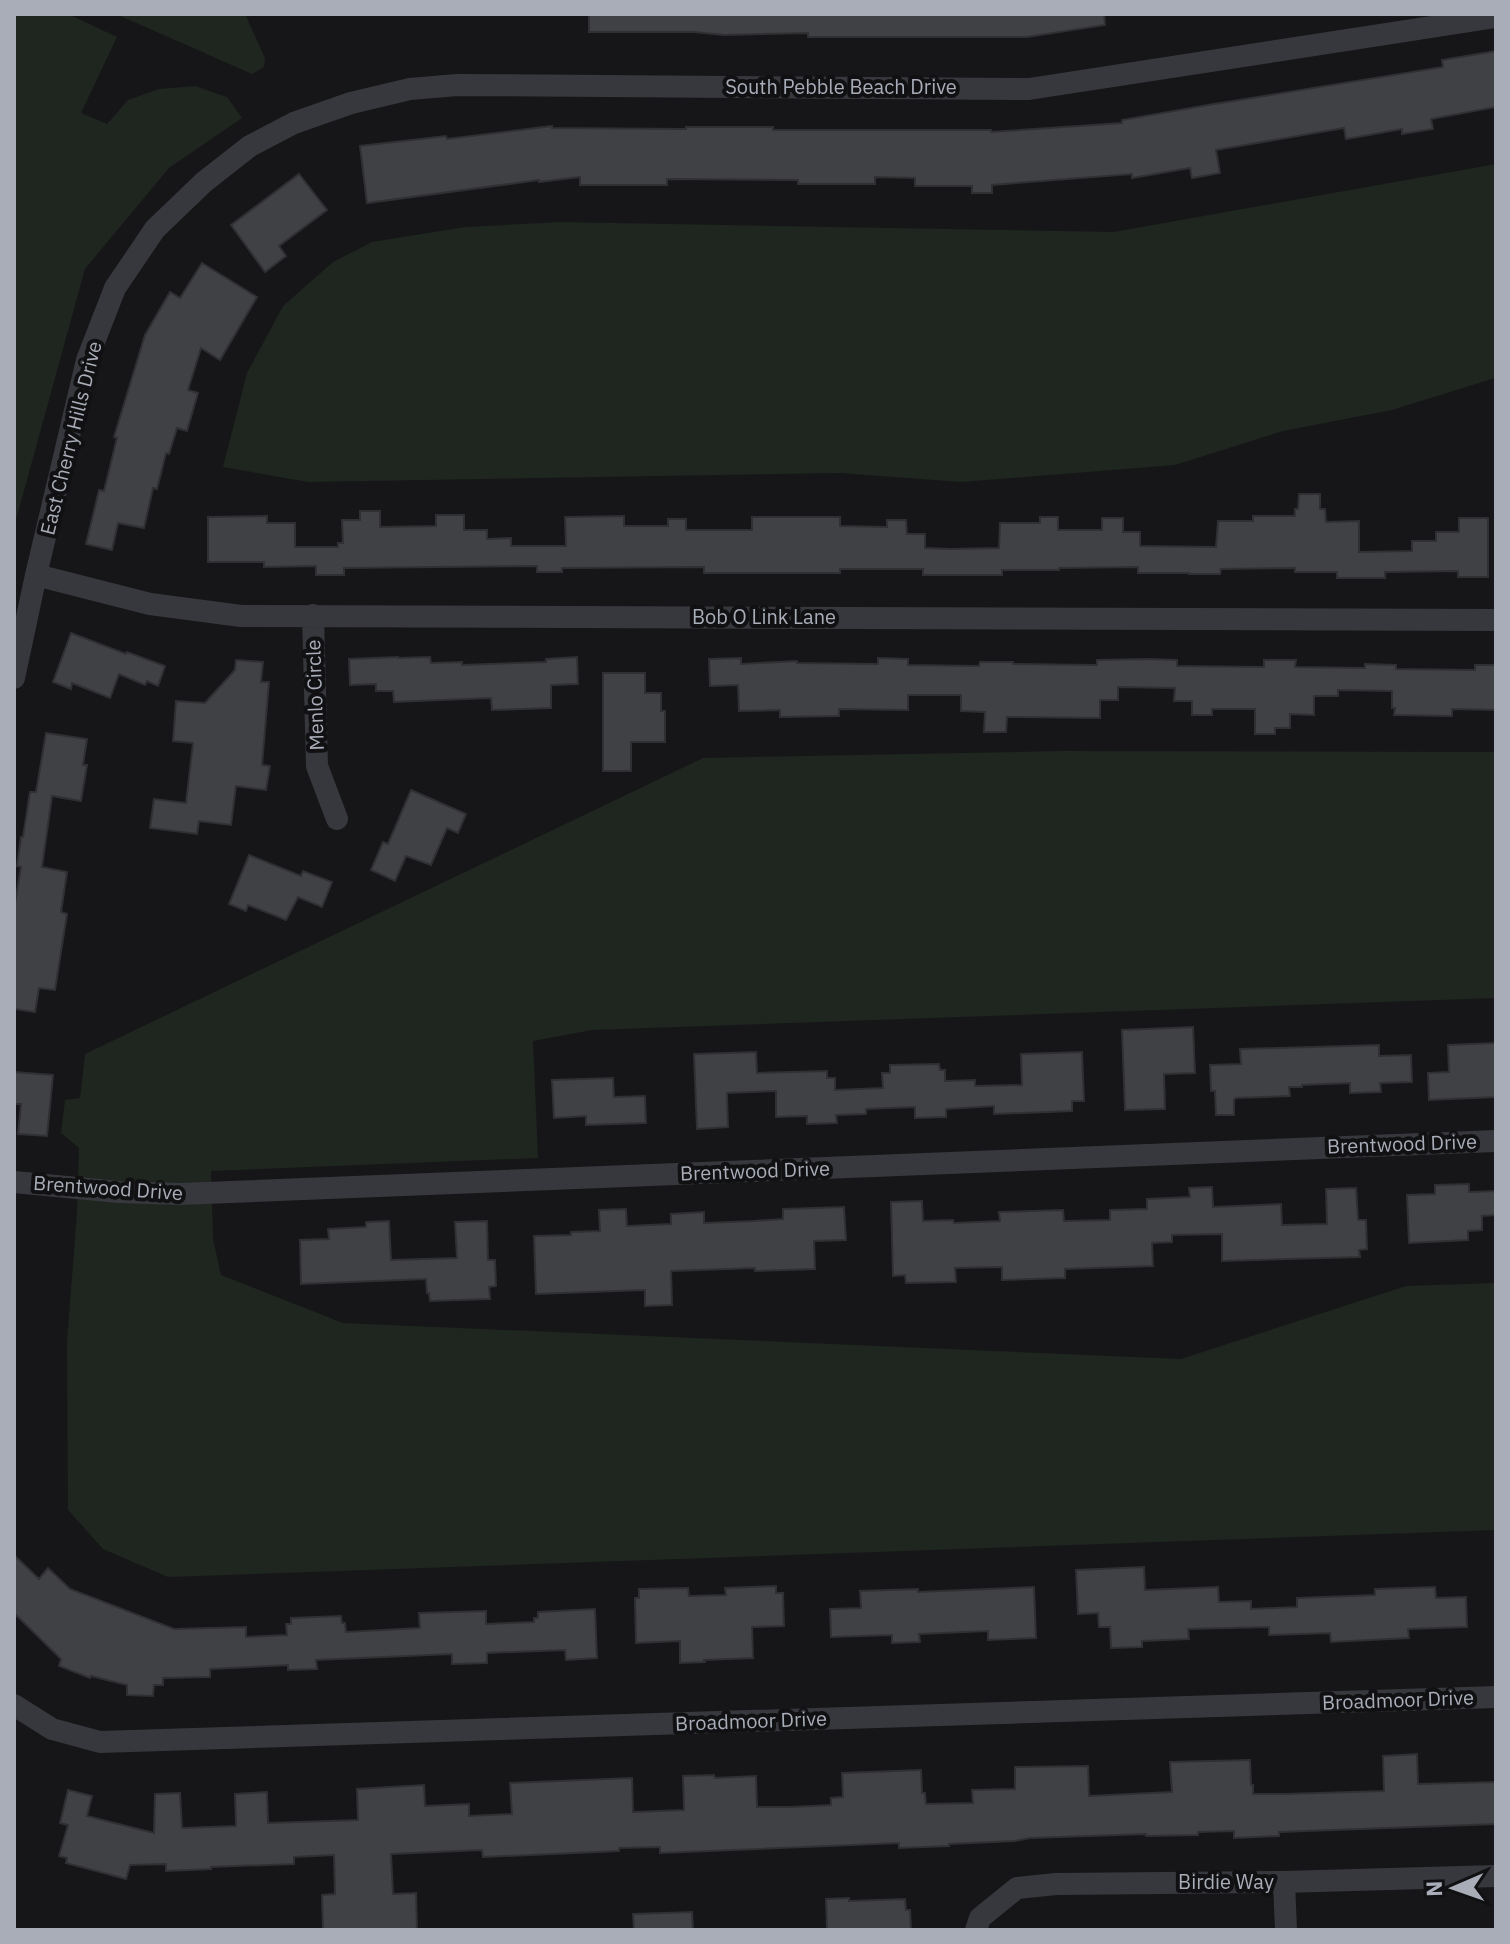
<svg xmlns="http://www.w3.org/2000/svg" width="1510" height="1944" viewBox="0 0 1510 1944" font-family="'IBM Plex Sans',sans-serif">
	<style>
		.green { fill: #1e261f }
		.building { fill: #404145; stroke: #303034; stroke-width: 2 }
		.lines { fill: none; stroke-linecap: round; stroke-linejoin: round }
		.street { stroke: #37383d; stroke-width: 22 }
		.labels { text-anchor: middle; stroke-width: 8; stroke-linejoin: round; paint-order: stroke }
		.street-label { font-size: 20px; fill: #a8adb8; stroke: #111113 }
	</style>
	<rect width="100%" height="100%" fill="#161618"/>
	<path class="green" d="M14 14H68L117 37 81 113 107 124 128 100 159 89 195 86 227 97 242 118 169 168 85 269 14 527Z
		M116 14H245L265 58 264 67 252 74Z
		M1496 164V375L1495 378 1392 410 1283 431 1175 465 961 482 840 473 308 482 223 467 247 373 283 306 333 262 372 242 465 227 560 222 1114 232Z
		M1063 751 1496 752V998L592 1030 533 1041 538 1158 211 1171 213 1239 221 1275 343 1323 1181 1359 1406 1286 1496 1283V1530L168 1577 103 1549 68 1510 67 1342 77 1212 79 1148 61 1133 65 1100 80 1098 85 1054 703 758Z"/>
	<path class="building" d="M589 14H1104L1105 25 1027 37H808V33L724 35 694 32H589Z
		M1496 51V107L1431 119 1433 129 1402 134V129L1346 139 1344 128 1216 150 1220 173 1192 178 1190 168 1132 178V174L992 185V193H972V186H915V178L875 177V184H798V180L667 179V185H580V177L539 182V180L367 203 360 146 446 136 447 139 552 126V128L686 129V127H773V130H991V132L1122 123V120L1208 105 1443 67 1442 60Z
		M299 174 327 210 279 246 286 256 265 272 231 225Z
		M202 263 257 297 220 360 201 348 188 390 198 393 187 431 177 428 169 454 166 453 157 489 153 488 144 528 118 523 112 550 86 544 99 490 104 491 117 438 114 437 145 335 170 292 180 298Z
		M1299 494H1320V509H1325L1326 522 1359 521V552L1412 551V541H1436V532H1459V518H1488V577H1458V571L1385 572V578H1337V572H1295V568L1221 569 1220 574H1189V573H1138V567L1059 568V570H1002V575H923V569H840V573H704V567L562 568V572H537V566L344 568V575H316V566L264 567V562H208V517L267 516V523H295V547H338V543H343L342 520H360V511H380V527L436 526V515H464V530H487V539L511 538V546H566L565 517 624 516V526H668V519H686V530H752V517H840V526L887 527V520H906L907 534H925V548L950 549 999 548 1000 523H1040V517H1058V530H1102V518H1123V532H1140V546L1216 547 1218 521H1253V516H1295V509H1298Z
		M71 633 126 654 127 652 165 666 158 686 147 681 145 685 119 674 110 698 72 683 71 689 53 682Z
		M398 657V658L430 657 431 663 462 662V665L546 662V659L577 657 578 684 551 685V708L492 710 491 698 394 702 393 691H376V684L350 685 349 659Z
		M741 658V664L797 661V663L878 664V658L908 659V665L979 666 980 662H1013V664L1097 665V660L1149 659 1177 660V666L1264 667V660H1296L1295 667 1365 668V664L1396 665V669L1475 670V665H1496V710L1452 709V716L1394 715 1395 708H1392V691L1338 690V696H1314V715L1290 714V728H1275V734H1255V709H1212V715H1192V701H1174L1175 688 1118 687V700H1100V718L1007 717 1006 732H984L985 712 961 711V695H908V710L839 709V716L780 717V710L739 711 738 685 710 686 709 659Z
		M236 660 263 662 261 682H269L262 765 270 766 266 790 236 786 231 825 199 821 197 834 150 828 154 799 186 803 193 743 173 741 176 701 205 703 235 670Z
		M603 673H645V693H661V711H665V742H631V771H603Z
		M46 733 87 739 83 765H87L81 801 52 796 42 867 67 872 61 912 67 914 55 990 39 988 35 1012 14 1009V909L21 867 17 866 21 837H23L30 792H36Z
		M411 790 466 814 458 833 447 828 431 865 406 856 395 881 371 870 383 842 388 844Z
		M249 855 301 876 303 871 332 882 322 907 298 897 286 920 248 905 246 911 229 904Z
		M1193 1027 1195 1073 1164 1074 1165 1109 1125 1110 1122 1030Z
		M1496 1043V1097L1429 1100 1428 1073 1449 1072 1448 1045Z
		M1379 1045V1056L1411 1055 1412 1082 1380 1083 1381 1092 1350 1093V1083L1302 1085V1087H1289L1290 1096 1236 1098 1234 1100V1115H1216L1215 1091H1211L1210 1065 1241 1064 1240 1049Z
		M756 1052 757 1073 827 1071V1078H835V1090L883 1088 882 1073H890V1065L939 1064 940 1070H945V1081L975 1080V1086L1022 1085 1021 1054 1082 1052 1084 1101H1072V1111L994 1114V1106L946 1109V1117L915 1118V1107L866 1109V1114L836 1115 837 1123 807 1124V1116L776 1117V1091L727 1093 728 1127 697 1129 694 1054Z
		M14 1072 53 1075 47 1136 18 1134 21 1104H14Z
		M613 1078 614 1097 645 1096 646 1123 586 1125V1116L554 1118 552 1080Z
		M1469 1184V1192L1496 1191V1215L1482 1216V1230L1468 1231V1240L1409 1243 1407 1195 1435 1194V1185Z
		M1212 1187 1213 1207 1281 1204 1282 1225 1327 1224 1326 1189 1356 1188 1358 1220H1366L1367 1249 1359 1250 1360 1257 1222 1261V1234L1172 1235V1242L1152 1243 1153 1266 1065 1269V1278L1002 1280V1267L955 1268 956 1282 906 1283 905 1275 893 1276 891 1202 922 1201 923 1221 953 1220 954 1223 1000 1221 999 1212 1063 1210 1064 1221 1110 1220V1210L1147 1209V1199L1190 1197 1189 1188Z
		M844 1207 846 1240 814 1241 815 1269 755 1271V1268L671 1271 672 1305 645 1306V1290L536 1294 534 1236 571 1235V1232L600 1231 599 1210 626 1209 627 1226 671 1224V1214L704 1212V1223L753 1221 783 1219V1209Z
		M389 1221 391 1260 457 1258 455 1222 487 1221 488 1260H495L496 1286 489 1287 490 1299 430 1301 429 1293H427L426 1279 301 1284 300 1240 329 1239 328 1229 366 1227V1222Z
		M14 1555 39 1579 48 1568 70 1589 174 1629 246 1627V1637L287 1635 286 1624H291V1618L341 1616 342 1623H345L346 1632 420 1628 419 1613 486 1611V1624L534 1622V1618H538V1612L595 1609 597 1658 566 1660 565 1650 487 1653V1663L452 1664V1654L316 1660 317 1669 288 1670V1665L210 1669V1677L163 1678V1685H154L153 1696 127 1695V1685L91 1676 90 1678 59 1666 61 1659 14 1613Z
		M1144 1567 1145 1590 1218 1587 1219 1602 1251 1601V1609L1297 1607V1598L1375 1595V1589L1435 1587 1436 1598 1466 1597 1467 1627 1408 1629 1409 1638 1331 1642 1330 1633 1269 1635V1627L1188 1629 1189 1639 1142 1641V1647L1111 1648 1110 1627H1099L1098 1613 1078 1614 1076 1570Z
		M776 1586V1593H783L784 1626 752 1627 753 1658 704 1660 705 1662 680 1663V1641L636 1643 635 1598H639V1589L688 1588 689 1596 726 1595 725 1588Z
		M1034 1587 1036 1638 988 1640V1631L919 1634 920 1642 892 1643V1635L831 1637 830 1609 861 1608 860 1591 918 1589V1592Z
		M1417 1754 1418 1784 1496 1782V1824L1279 1832V1836L1234 1838V1831L1198 1832V1835L1146 1836V1834L1030 1838 1015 1841 949 1844V1846L899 1848V1843L660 1853V1847L619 1848V1851L483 1857 482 1850 391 1854 393 1894 416 1893 417 1930H323L322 1895 335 1894 334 1855 294 1857V1864L211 1867V1869L166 1871V1864L130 1865 126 1879 66 1863 67 1858 59 1856 68 1825 60 1823 68 1790 92 1796 87 1816 154 1833 155 1794 180 1793 182 1828 236 1826 235 1794 267 1792 268 1823 358 1820 357 1789 424 1785 425 1806 469 1804V1816L512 1814 510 1783 632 1778 633 1812 684 1810 683 1776 714 1775 715 1778 756 1776 757 1807H791L831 1805V1798L843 1797 842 1773 921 1770 922 1793H925L926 1804 973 1803 972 1790 1015 1789V1767L1088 1766 1089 1796 1172 1792 1170 1762 1250 1760 1251 1785H1253V1794H1285L1384 1791 1383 1756Z
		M849 1898V1901L905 1899 906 1910H910L911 1930H827L826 1899Z
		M692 1912 693 1930H634L633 1914Z"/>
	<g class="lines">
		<path class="street" d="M36 575 150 604 241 616 1496 620
			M313 615 317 766 337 819
			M14 678 36 575 87 360 115 288 155 229 204 182 250 146 294 123 351 103 410 89 457 85 1029 89 1496 17
			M14 1182 119 1192 180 1194 1496 1141
			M14 1705 52 1729 100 1742 1496 1697
			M1284 1882 1286 1930
			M976 1930 980 1918 1017 1888 1056 1884 1284 1882 1496 1876"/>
	</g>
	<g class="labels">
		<g class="street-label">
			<text x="841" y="94">South Pebble Beach Drive</text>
			<text transform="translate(71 438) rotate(-76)" y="7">East Cherry Hills Drive</text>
			<text x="764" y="624">Bob O Link Lane</text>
			<text transform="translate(315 695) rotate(-92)" y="7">Menlo Circle</text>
			<text transform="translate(1402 1144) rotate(-2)" y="7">Brentwood Drive</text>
			<text transform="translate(755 1171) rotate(-2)" y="7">Brentwood Drive</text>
			<text transform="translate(108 1188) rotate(4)" y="7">Brentwood Drive</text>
			<text transform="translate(1398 1700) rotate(-2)" y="7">Broadmoor Drive</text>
			<text transform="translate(751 1721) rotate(-2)" y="7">Broadmoor Drive</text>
			<text x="1226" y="1889">Birdie Way</text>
		</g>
	</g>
	<rect width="1510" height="1944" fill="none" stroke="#a8adb8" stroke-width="32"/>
	<g transform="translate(1454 1888) rotate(268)" stroke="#111113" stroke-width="6" paint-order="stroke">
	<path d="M0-6L14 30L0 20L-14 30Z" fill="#a8adb8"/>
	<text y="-12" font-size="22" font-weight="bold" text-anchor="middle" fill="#a8adb8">N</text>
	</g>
</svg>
